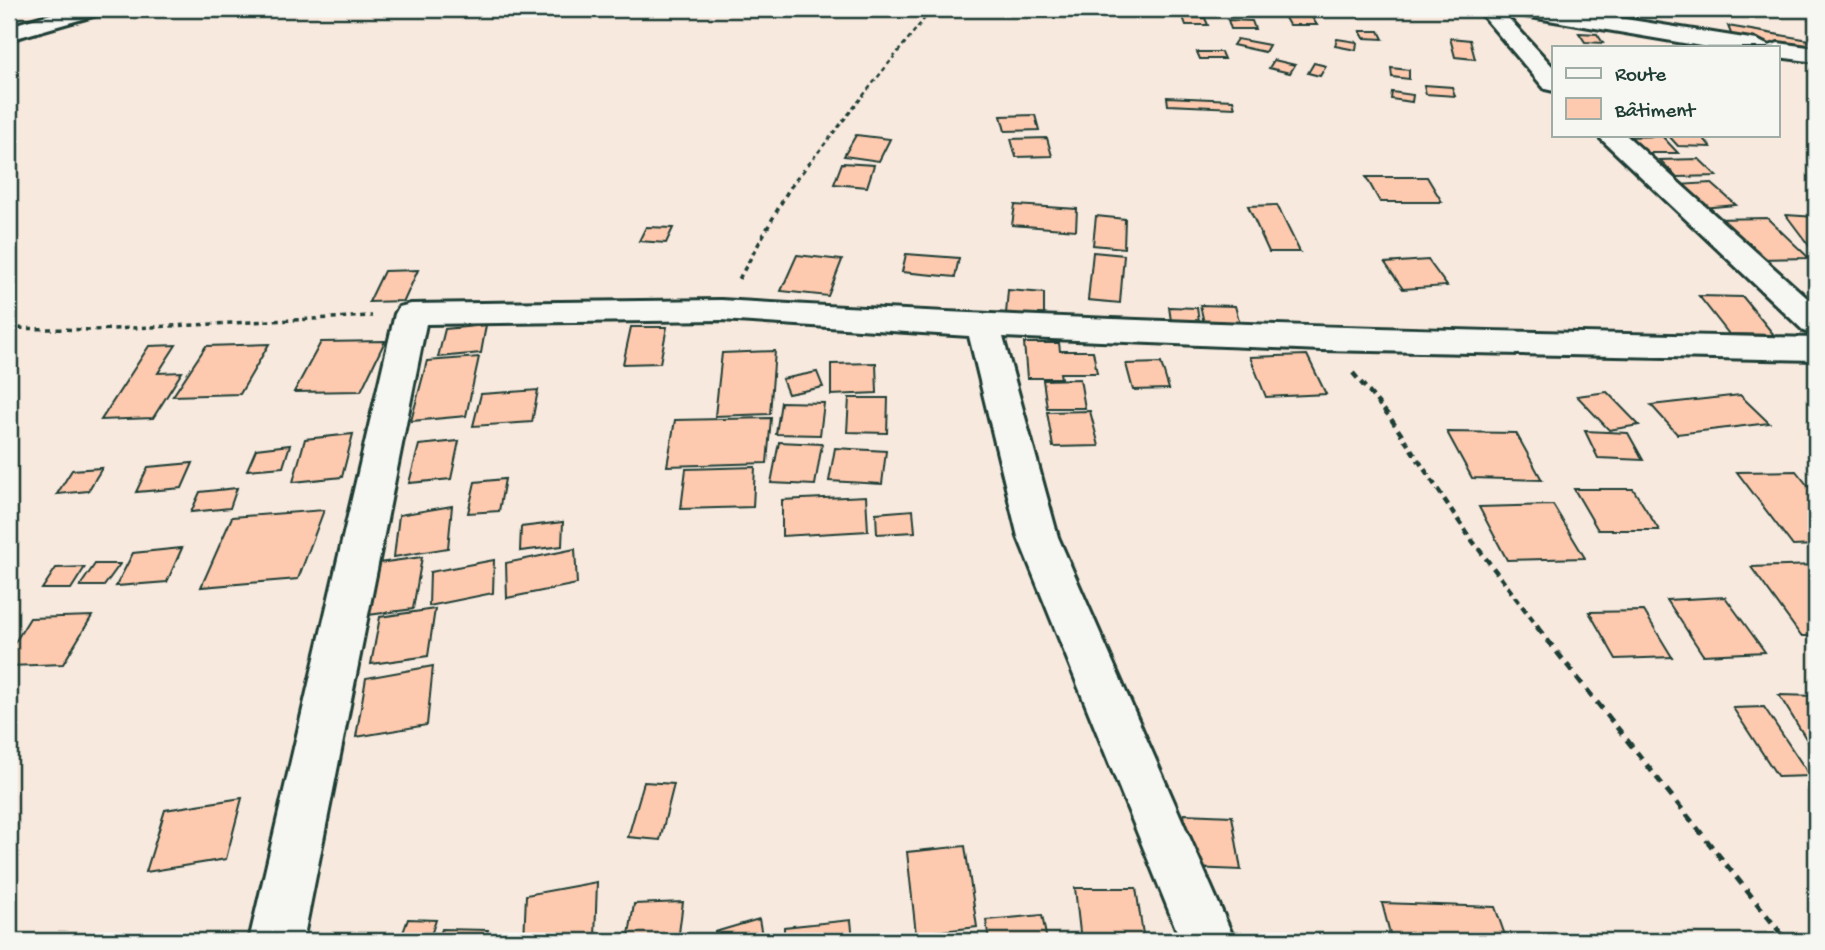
<svg xmlns="http://www.w3.org/2000/svg" width="1825" height="950" viewBox="0 0 1825 950" font-family="'Gochi Hand',sans-serif">
	<style>
		.building { fill: #fecaaf; stroke: #1f3d34; stroke-width: 2 }
		.lines { fill: none; stroke-linecap: round; stroke-linejoin: round }
		.minor-casing { stroke: #1f3d34; stroke-width: 6 }
		.path-far3 { stroke: #1f3d34; stroke-width: 2.5; stroke-dasharray: 4.5 3.5; stroke-linecap: butt }
		.path-far2 { stroke: #1f3d34; stroke-width: 3.5; stroke-dasharray: 5 4.5; stroke-linecap: butt }
		.path-far1 { stroke: #1f3d34; stroke-width: 4.5; stroke-dasharray: 7 5; stroke-linecap: butt }
		.path { stroke: #1f3d34; stroke-width: 5; stroke-dasharray: 9 7; stroke-linecap: butt }
		.minor { fill: #f6f6f2; fill-rule: evenodd }
	</style>
	<rect width="100%" height="100%" fill="#f8e9de"/>
	<filter id="ink" filterUnits="userSpaceOnUse"><feTurbulence type="fractalNoise" baseFrequency=".0143" numOctaves="2"/><feDisplacementMap in="SourceGraphic" scale="14" xChannelSelector="R" yChannelSelector="G"/><feConvolveMatrix kernelMatrix="1 2 1 2 8 2 1 2 1" color-interpolation-filters="sRGB"/></filter>
	<g filter="url(#ink)">
		<path class="building" d="M1613 9 1636 12V23L1613 19Z
			M1284 16H1311L1317 25H1289Z
			M1183 17 1205 18 1208 25H1186Z
			M1228 20 1252 21 1255 29H1231Z
			M1728 26 1809 40 1815 51 1734 41Z
			M1360 31H1379L1383 39 1364 38Z
			M1579 33 1597 34 1603 43 1585 42Z
			M1450 38 1470 40 1475 59 1455 57Z
			M1237 39 1269 45 1265 52 1233 45Z
			M1337 39 1357 42 1356 50 1335 46Z
			M1197 52H1221L1224 59H1200Z
			M1274 60 1295 65 1290 73 1269 68Z
			M1314 63 1326 66 1320 76 1308 73Z
			M1391 68 1409 70V79L1392 77Z
			M1424 85 1452 87 1455 96 1426 94Z
			M1392 92 1413 95 1412 102 1391 99Z
			M1167 97 1233 100 1235 108 1168 105Z
			M1035 115 1039 130 1005 131 1001 116Z
			M856 135 890 139 879 161 844 156Z
			M1668 135H1701L1711 147 1678 146Z
			M1662 136 1678 153H1639L1624 137Z
			M1047 138 1052 156 1016 157 1011 139Z
			M1699 159 1717 176 1677 177 1660 160Z
			M842 163 874 165 867 187 834 184Z
			M1366 177H1427L1442 202H1380Z
			M1711 183 1736 205 1702 208 1677 185Z
			M1015 205 1077 209 1076 230 1012 225Z
			M1277 205 1300 252H1269L1248 206Z
			M1786 215 1816 217V255Z
			M1096 216 1125 219 1124 248 1093 245Z
			M1767 218 1809 258 1754 259 1714 219Z
			M646 227 673 228 666 243 639 241Z
			M1093 252 1124 255 1120 303 1088 300Z
			M906 254 959 258 955 277 902 272Z
			M797 255 842 260 828 296 781 291Z
			M1428 260 1447 286 1403 289 1385 263Z
			M418 270 404 301 369 302 384 271Z
			M1008 290 1044 293V316L1006 314Z
			M1699 296 1743 297 1774 335 1729 334Z
			M1200 305 1235 306 1240 324 1204 323Z
			M1169 307 1197 308 1199 321H1171Z
			M486 325 481 353 438 357 445 329Z
			M631 327H667L660 363 623 364Z
			M385 341 361 391 294 392 321 342Z
			M1024 343H1059L1060 351H1093L1097 373H1060L1061 378H1027Z
			M269 344 240 394 173 396 206 346Z
			M176 345 158 373 182 372 153 418 101 420 149 346Z
			M775 351 770 414 715 416 722 353Z
			M1307 355 1326 394 1266 397 1250 357Z
			M479 357 466 416 411 421 427 361Z
			M876 363 877 393 831 395V364Z
			M1161 363 1169 389 1133 390 1126 364Z
			M817 372 823 387 788 394 782 379Z
			M1080 379 1085 408H1047L1043 380Z
			M538 390 532 422 473 426 481 394Z
			M1607 392 1639 425 1609 430 1577 396Z
			M1740 395 1769 423 1677 434 1651 405Z
			M849 398H888L887 433 847 432Z
			M781 402 824 403 820 435 776 434Z
			M1090 411 1099 446 1053 447 1047 412Z
			M771 418 767 463 667 466 675 420Z
			M1585 431 1628 433 1643 460 1598 458Z
			M1447 432 1516 433 1542 480 1472 478Z
			M353 434 342 477 293 482 305 439Z
			M459 441 451 479 409 483 419 445Z
			M779 442 822 444 815 485 771 483Z
			M290 445 283 467 247 470 256 449Z
			M835 448 886 451 882 484 829 481Z
			M193 463 182 488 136 492 148 467Z
			M755 467 753 507 681 509 686 469Z
			M102 468 88 491 57 494 72 470Z
			M1796 471 1816 496V545L1793 546 1737 472Z
			M505 479 499 511 468 513 475 482Z
			M237 488 230 508 191 512 200 492Z
			M1574 489H1633L1659 530H1598Z
			M866 496 868 531 782 536V500Z
			M1553 505 1585 558 1507 560 1479 507Z
			M452 506 448 548 394 557 399 515Z
			M324 510 298 579 201 587 232 517Z
			M913 510 915 532 877 534 876 513Z
			M563 522 562 546 520 551 521 527Z
			M182 548 167 582 116 586 133 553Z
			M575 549 577 584 507 598 506 563Z
			M422 557 413 609 368 615 379 563Z
			M494 560 493 593 429 606 430 572Z
			M95 564H120L104 586H80Z
			M1816 565V636H1801L1751 567Z
			M85 567 71 589H42L56 568Z
			M1725 597 1765 652 1703 655 1667 600Z
			M435 609 428 656 371 664 380 617Z
			M1644 611 1672 657 1616 659 1589 612Z
			M92 616 63 664 9 666V652L30 618Z
			M433 666 427 725 356 737 366 678Z
			M1779 695 1816 696V753H1815Z
			M1764 707 1810 776 1778 777 1733 708Z
			M644 782 674 784 660 840 628 837Z
			M242 798 226 859 146 872 165 810Z
			M1184 814 1232 816 1241 870 1192 868Z
			M965 846 977 927 916 934 907 852Z
			M597 882 595 938 576 941H524L526 895Z
			M1075 888H1136L1144 941H1081Z
			M683 902 678 941H628L634 904Z
			M1382 903 1495 907 1507 941H1392Z
			M1042 915 1047 941H989L986 920Z
			M408 919 436 920 429 941H400Z
			M759 919 763 941H716L715 932Z
			M851 920 853 941H784V927Z
			M442 929 488 930 485 941H438Z"/>
		<g class="lines">
			<g class="minor-casing">
				<path id="minor" d="M68 9H103L100 14 9 40V26Z
					M1477 9H1500L1554 68V91L1545 89Z
					M1514 9H1562L1757 40 1769 46 1778 43 1816 48V62L1778 57V47H1707L1525 16 1517 14Z
					M1597 135H1626L1816 306V334L1804 331Z
					M721 300C1086 322 1451 331 1816 338V360L1321 350 1003 337 1058 537 1235 941H1181L1018 537 969 336 721 320 426 324 303 941H249L395 314 399 307 411 304Z"/>
			</g>
			<path class="path-far3" d="M808 165 932 9"/>
			<path class="path-far2" d="M739 279 789 189 809 163
				M9 328 92 330 372 316"/>
			<path class="path-far1" d="M1353 373 1389 416 1468 535 1539 628"/>
			<path class="path" d="M1537 627 1787 941"/>
			<use href="#minor" class="minor"/>
		</g>
	</g>
	<rect width="1825" height="950" fill="none" stroke="#f6f6f2" stroke-width="35"/>
	<rect x="18" y="18" width="1790" height="915" fill="none" stroke="#1f3d34" stroke-width="2.5" filter="url(#ink)"/>
	<rect x="1552" y="46" width="228" height="91" fill="#f6f6f2" stroke="#a0aca6" stroke-width="2"/>
	<rect x="1566" y="68" width="35" height="10" fill="#f6f6f2" stroke="#a0aca6" stroke-width="2"/>
	<text x="1615" y="80" font-size="21" fill="#1f3d34">Route</text>
	<rect x="1566" y="98" width="35" height="21" fill="#fecaaf" stroke="#a0aca6" stroke-width="2"/>
	<text x="1615" y="116" font-size="21" fill="#1f3d34">Bâtiment</text>
</svg>
